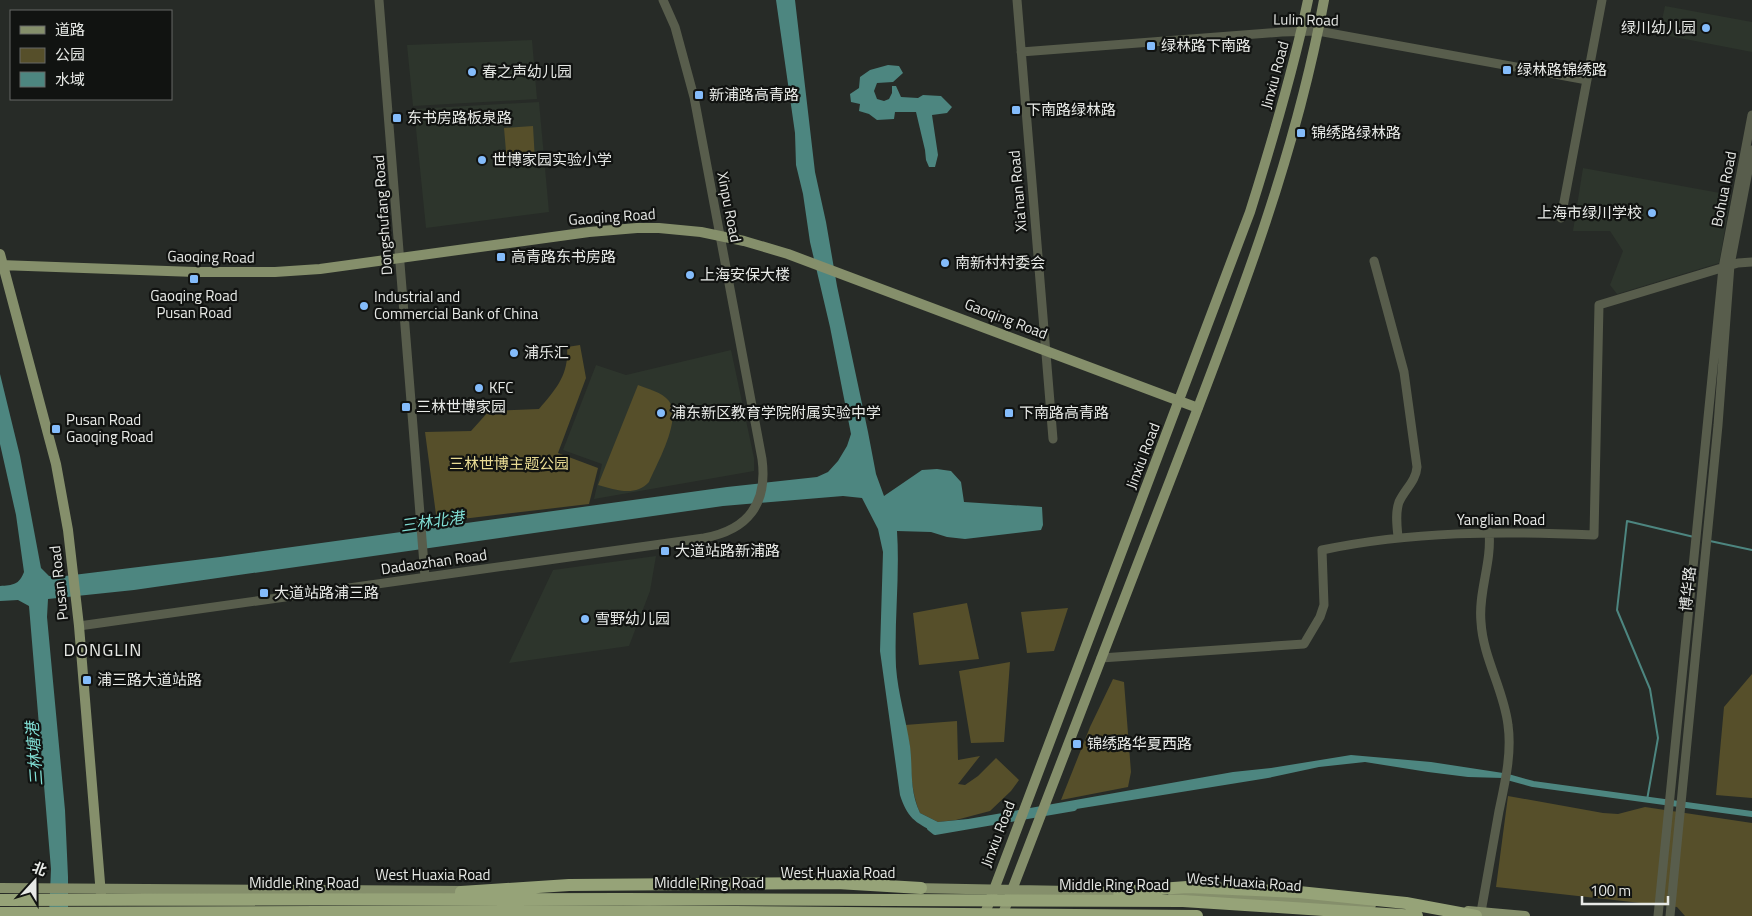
<svg xmlns="http://www.w3.org/2000/svg" width="1752" height="916" viewBox="0 0 1752 916" font-family="'Titillium Web','Noto Sans SC',sans-serif">
	<style>
		.built { fill: #2d352c }
		.green { fill: #564f2a }
		.water { fill: #4d8680 }
		.lines { fill: none; stroke-linecap: round; stroke-linejoin: round }
		.stream { stroke: #4d8680; stroke-width: 2 }
		.canal { stroke: #4d8680; stroke-width: 6 }
		.minor { stroke: #585d4c; stroke-width: 9 }
		.major { stroke: #858f6b; stroke-width: 10 }
		.highway { stroke: #96a378; stroke-width: 12 }
		.poi-dot { fill: #84bcfb; stroke: #111311; stroke-width: 2 }
		.labels { text-anchor: middle; stroke-width: 4.5; stroke-linejoin: round; paint-order: stroke }
		.street-label { font-size: 15px; fill: #e7e9e6; stroke: #111311 }
		.poi-label { font-size: 15px; fill: #e7e9e6; stroke: #111311; text-anchor: start }
		.park-label { font-size: 15px; fill: #e8db93; stroke: #111311 }
		.water-label { font-size: 16px; font-style: italic; fill: #81dfd5; stroke: #111311 }
		.quarter-label { font-size: 18px; letter-spacing: 1px; fill: #e7e9e6; stroke: #111311 }
	</style>
	<rect width="100%" height="100%" fill="#272b27"/>
	<path class="built" d="M1665 6 1752 22V52L1659 34Z
		M532 40 537 99 413 106 407 45Z
		M539 102 549 212 426 228 414 109Z
		M1583 168 1731 195 1719 263 1617 294 1610 285 1623 251 1610 231H1573Z
		M731 350 754 458V471L594 499 602 464 563 450 596 365 626 375Z
		M656 556 650 591 629 646 509 663 553 570Z"/>
	<path class="green" d="M533 126 535 161 507 163 504 128Z
		M580 345 586 378 558 453 598 468 589 504 437 522 425 432 471 431 489 411 539 409C556 389 569 375 567 347Z
		M638 385C648 389 662 392 669 401 682 420 657 463 649 482 636 497 615 490 598 485Z
		M967 603 979 659 919 665 913 613Z
		M1068 608 1054 651 1027 653 1021 612Z
		M1010 662 1004 742 971 743 959 671Z
		M1752 674V798L1716 795 1724 707Z
		M1113 679 1124 682 1131 772 1128 787 1061 800 1090 727Z
		M957 721 958 760 980 756 958 784 965 785 978 776 996 758 1019 780 1011 791 990 811 956 820 938 822 920 813C911 792 911 771 910 749 909 741 907 733 905 725Z
		M1508 796 1603 813 1618 814 1645 807 1752 823V916H1685L1677 907 1496 887Z"/>
	<path class="water" d="M776 0H795L815 172 826 222 837 286 868 432 876 474 884 496 922 470 937 469 951 471 961 482 964 502 1042 507 1043 525 1041 530 965 539 947 537 931 532 897 531C900 576 894 622 896 667 898 694 906 719 910 746 913 770 909 789 920 813L938 822 968 819 1233 772 1271 768 1351 755 1431 762 1503 773V778L1468 777 1428 772 1365 762 1319 767 1268 778 935 832C915 823 907 817 900 795L880 651 883 552 878 529 862 498 843 496 723 506 134 590 48 599 47 617 65 810 68 877V916H49L51 869 29 606 18 600 0 601V586C13 585 19 585 24 572L16 515 0 444V374L20 456 41 568 49 576 57 577 220 557 727 487 817 477 828 472 838 461 847 446 851 434 830 327 810 242 803 194 796 165 795 133Z
		M888 65 899 66 903 73 893 82 877 83 874 91 877 99 884 101 889 99 892 93V86H896L901 97 918 98 923 95 941 96 952 107 947 113 932 115 938 155 935 167H929L926 160 925 150 916 112H895L894 119 877 120 869 114 859 111 860 104 851 102 850 94 859 88 860 77 870 70Z"/>
	<g class="lines">
		<path class="stream" d="M1710 541 1752 550
			M1647 800 1658 738 1650 689 1617 610 1627 521 1694 537"/>
		<path class="canal" d="M1504 776 1533 784 1752 814
			M930 828 935 832 1074 808"/>
		<path class="minor" d="M379 0 425 577
			M1017 0 1053 439
			M1021 52 1282 32 1318 31 1587 80
			M1561 218 1602 0
			M1374 261 1404 372 1417 467C1416 481 1405 489 1399 502 1395 513 1397 526 1398 537
			M79 626 704 538C748 530 768 504 762 459L694 97 675 27 663 0
			M1101 658 1304 644 1320 617 1324 605 1322 550C1412 531 1502 531 1594 535L1599 305 1738 263 1752 262
			M1481 912C1487 879 1493 845 1499 811 1505 783 1512 753 1508 725 1504 690 1483 658 1481 622 1478 592 1492 563 1489 532
			M1658 916 1723 268 1752 115
			M1670 916 1718 425 1730 265 1752 150"/>
		<path class="major" d="M0 254 56 464 68 530 79 626 101 895
			M0 265 195 272H275L320 269 589 232 637 228H659L701 232 744 241 788 254 1198 408
			M0 888 469 891
			M913 888 1126 892
			M1173 893 1371 905
			M1468 911 1525 916
			M984 916 1250 212C1272 142 1293 72 1308 0
			M1002 916C1059 771 1114 624 1171 478 1231 322 1294 165 1324 0"/>
		<path class="highway" d="M461 892 569 885 837 883 921 888
			M1119 892 1187 887 1299 892 1406 903 1476 916
			M0 900 623 899 1183 901 1417 916
			M0 913 620 911 1197 916"/>
	</g>
	<g class="poi-dot">
		<circle cx="1706" cy="28" r="5"/>
		<rect x="1146" y="41" width="10" height="10" rx="2.5"/>
		<rect x="1502" y="65" width="10" height="10" rx="2.5"/>
		<circle cx="472" cy="72" r="5"/>
		<rect x="694" y="90" width="10" height="10" rx="2.5"/>
		<rect x="1011" y="105" width="10" height="10" rx="2.5"/>
		<rect x="392" y="113" width="10" height="10" rx="2.5"/>
		<rect x="1296" y="128" width="10" height="10" rx="2.5"/>
		<circle cx="482" cy="160" r="5"/>
		<circle cx="1652" cy="213" r="5"/>
		<rect x="496" y="252" width="10" height="10" rx="2.5"/>
		<circle cx="945" cy="263" r="5"/>
		<circle cx="690" cy="275" r="5"/>
		<rect x="189" y="274" width="10" height="10" rx="2.5"/>
		<circle cx="364" cy="306" r="5"/>
		<circle cx="514" cy="353" r="5"/>
		<circle cx="479" cy="388" r="5"/>
		<rect x="401" y="402" width="10" height="10" rx="2.5"/>
		<circle cx="661" cy="413" r="5"/>
		<rect x="1004" y="408" width="10" height="10" rx="2.5"/>
		<rect x="51" y="424" width="10" height="10" rx="2.5"/>
		<rect x="660" y="546" width="10" height="10" rx="2.5"/>
		<rect x="259" y="588" width="10" height="10" rx="2.5"/>
		<circle cx="585" cy="619" r="5"/>
		<rect x="82" y="675" width="10" height="10" rx="2.5"/>
		<rect x="1072" y="739" width="10" height="10" rx="2.5"/>
	</g>
	<g class="labels">
		<g class="street-label">
			<text transform="translate(1306 20) rotate(1)" y="5">Lulin Road</text>
			<text transform="translate(1275 75) rotate(-75)" y="5">Jinxiu Road</text>
			<text transform="translate(1724 189) rotate(-79)" y="5">Bohua Road</text>
			<text transform="translate(1018 191) rotate(-95)" y="5">Xia'nan Road</text>
			<text transform="translate(729 207) rotate(79)" y="5">Xinpu Road</text>
			<text transform="translate(383 215) rotate(-94)" y="5">Dongshufang Road</text>
			<text transform="translate(612 217) rotate(-4)" y="5">Gaoqing Road</text>
			<text transform="translate(211 257) rotate(1)" y="5">Gaoqing Road</text>
			<text transform="translate(1006 319) rotate(21)" y="5">Gaoqing Road</text>
			<text transform="translate(1143 456) rotate(-69)" y="5">Jinxiu Road</text>
			<text x="1501" y="525">Yanglian Road</text>
			<text transform="translate(434 562) rotate(-8)" y="5">Dadaozhan Road</text>
			<text transform="translate(59 583) rotate(-96)" y="5">Pusan Road</text>
			<text transform="translate(1688 589) rotate(-84)" y="5">博华路</text>
			<text transform="translate(998 834) rotate(-69)" y="5">Jinxiu Road</text>
			<text x="838" y="878">West Huaxia Road</text>
			<text x="433" y="880">West Huaxia Road</text>
			<text transform="translate(1244 882) rotate(4)" y="5">West Huaxia Road</text>
			<text x="304" y="888">Middle Ring Road</text>
			<text x="709" y="888">Middle Ring Road</text>
			<text x="1114" y="890">Middle Ring Road</text>
		</g>
		<g class="poi-label">
			<text x="1696" y="33" text-anchor="end">绿川幼儿园</text>
			<text x="1161" y="51">绿林路下南路</text>
			<text x="1517" y="75">绿林路锦绣路</text>
			<text x="482" y="77">春之声幼儿园</text>
			<text x="709" y="100">新浦路高青路</text>
			<text x="1026" y="115">下南路绿林路</text>
			<text x="407" y="123">东书房路板泉路</text>
			<text x="1311" y="138">锦绣路绿林路</text>
			<text x="492" y="165">世博家园实验小学</text>
			<text x="1642" y="218" text-anchor="end">上海市绿川学校</text>
			<text x="511" y="262">高青路东书房路</text>
			<text x="955" y="268">南新村村委会</text>
			<text x="700" y="280">上海安保大楼</text>
			<text x="194" y="301" text-anchor="middle">Gaoqing Road<tspan x="194" dy="17">Pusan Road</tspan></text>
			<text x="374" y="302">Industrial and<tspan x="374" dy="17">Commercial Bank of China</tspan></text>
			<text x="524" y="358">浦乐汇</text>
			<text x="489" y="393">KFC</text>
			<text x="416" y="412">三林世博家园</text>
			<text x="671" y="418">浦东新区教育学院附属实验中学</text>
			<text x="1019" y="418">下南路高青路</text>
			<text x="66" y="425">Pusan Road<tspan x="66" dy="17">Gaoqing Road</tspan></text>
			<text x="675" y="556">大道站路新浦路</text>
			<text x="274" y="598">大道站路浦三路</text>
			<text x="595" y="624">雪野幼儿园</text>
			<text x="97" y="685">浦三路大道站路</text>
			<text x="1087" y="749">锦绣路华夏西路</text>
		</g>
		<g class="park-label">
			<text x="509" y="469">三林世博主题公园</text>
		</g>
		<g class="water-label">
			<text transform="translate(432 521) rotate(-8)" y="6">三林北港</text>
			<text transform="translate(34 754) rotate(-94)" y="6">三林塘港</text>
		</g>
		<g class="quarter-label">
			<text x="103" y="656">DONGLIN</text>
		</g>
	</g>
	<rect x="10" y="10" width="162" height="90" fill="#111311" stroke="#676966"/>
	<rect x="20" y="26" width="25" height="8" fill="#858f6b" stroke="#676966"/>
	<text x="55" y="35" font-size="15" fill="#e7e9e6">道路</text>
	<rect x="20" y="48" width="25" height="15" fill="#564f2a" stroke="#676966"/>
	<text x="55" y="60" font-size="15" fill="#e7e9e6">公园</text>
	<rect x="20" y="72" width="25" height="15" fill="#4d8680" stroke="#676966"/>
	<text x="55" y="85" font-size="15" fill="#e7e9e6">水域</text>
	<g transform="translate(35 881) rotate(21)" stroke="#111311" stroke-width="4" paint-order="stroke">
	<path d="M0-4L9 19L0 12L-9 19Z" fill="#e7e9e6"/>
	<text y="-8" font-size="14" font-weight="bold" text-anchor="middle" fill="#e7e9e6">北</text>
	</g>
	<path d="M1582 896v8h86v-8" fill="none" stroke="#e7e9e6" stroke-width="2.5"/>
	<text x="1590" y="896" font-size="15" fill="#e7e9e6" stroke="#111311" stroke-width="4" paint-order="stroke">100 m</text>
</svg>
